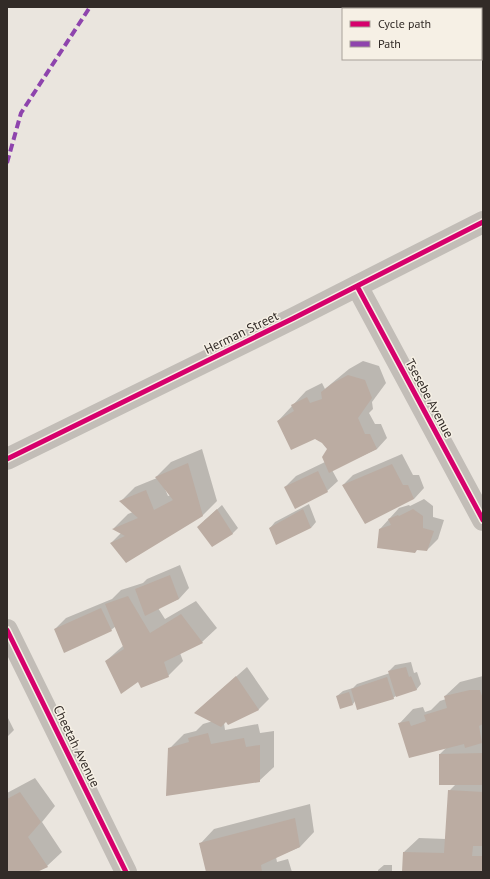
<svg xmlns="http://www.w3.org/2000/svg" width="490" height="879" viewBox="0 0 490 879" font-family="'PT Sans',sans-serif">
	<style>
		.shadow { fill: #0003; fill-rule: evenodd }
		.building { fill: #bbaca2 }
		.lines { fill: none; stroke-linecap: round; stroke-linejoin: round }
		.street { stroke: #c2bdb7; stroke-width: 22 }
		.quiet { stroke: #8e44ad; stroke-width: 4; stroke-dasharray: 8 4; stroke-linecap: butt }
		.cycleway-casing { stroke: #f6f0e5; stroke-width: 8 }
		.cycleway { stroke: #d6006c; stroke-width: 5 }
		.labels { text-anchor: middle; stroke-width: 3; stroke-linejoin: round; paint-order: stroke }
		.street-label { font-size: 13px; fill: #322b27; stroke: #f6f0e5 }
	</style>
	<rect width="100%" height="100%" fill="#eae5de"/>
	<path class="shadow" d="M363 361 379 366 386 383 372 402 373 409 369 413 375 424H381L387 438 377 449 332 470 338 481 327 491 285 487 296 476 325 462 328 449 322 442 278 421 306 391 322 383 325 389 326 388 349 369Z
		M202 449 217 501 203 515 111 543 121 533 114 528 128 514 133 512 121 501 135 487 157 478 156 477 171 462ZM165 489 171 495 168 496Z
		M402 454 413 475H419L424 488 414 499 343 485 353 475Z
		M424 499 433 506V517L444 520 438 539 427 550 380 529 399 508 409 505 410 506Z
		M309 504 316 522 311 528H270L275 522Z
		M222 505 238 528 232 534 204 521Z
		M180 565 189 588 179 599 158 608 165 619 196 601 217 628 202 642 180 653 183 661 168 676 139 680 106 661 124 645 116 626 111 630 55 629 66 618 112 599 121 590 143 583 147 579Z
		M411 662 414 673 417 672 421 684 416 690 397 695 393 698 355 701 353 704 337 696 343 691 353 688 357 684 390 673 389 671 395 665Z
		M247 667 269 699 258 710 226 720 224 723 225 730 258 724 260 733 274 731V767L259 781 169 749 184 734 196 731 203 724 213 721 196 712Z
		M483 676V741L481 743H483V872H403L404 852 419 838 446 839 449 791 456 784 440 754 446 748 399 724 413 709 423 707 425 712 431 710 440 701 446 699 445 696 460 682Z
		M7 716 14 730 7 737Z
		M35 778 55 806 42 822 62 852 47 866 34 872H7V793Z
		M310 804 314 832 300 847 276 857 277 862 288 859 292 872H207L200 844 214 829Z
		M384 865H392V872H378V870Z"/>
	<path class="building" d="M348 375 365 380 372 398 358 418 365 434H370L377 449 329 473 322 457 327 449 322 443 315 439 291 450 277 421 294 411 291 405 307 397 310 403 322 399 321 392 333 383Z
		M188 463 203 516 126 563 110 543 125 536 112 529 138 518 119 501 146 490 154 510 173 500 155 477Z
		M392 464 403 485H408L414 499 365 524 342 485Z
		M318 471 328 492 295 509 284 487Z
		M217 509 233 534 212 547 197 527Z
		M303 509 311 528 276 545 269 528Z
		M413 509 423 516V528L434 531 427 551 417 550 415 553 377 548 379 529 391 525 388 519 398 515 399 516Z
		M170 575 179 599 145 616 135 589Z
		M128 596 150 633 181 614 203 643 164 662 169 677 141 688 138 682 121 694 105 661 124 649 105 604Z
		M101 608 112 631 64 653 54 629Z
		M406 667 409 677 411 676 417 690 396 697 388 671Z
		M236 676 259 710 228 725 226 722 221 727 194 713Z
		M387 677 394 699 357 710 351 689Z
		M470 690H480L483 699V724L479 726 482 743 465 748 464 744 409 758 398 723 409 721 411 726 426 721 424 715 447 708 444 696Z
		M349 692 353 705 340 709 336 696Z
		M208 733 211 744 244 738 246 747 260 745V782L166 796 168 748 189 742 188 738Z
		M483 753V785H439V754Z
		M448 790 483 792V846H473L472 856H483V872H402L403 852 444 853Z
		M20 792 41 822 28 837 48 867 37 872H7V799Z
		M295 818 300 847 261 865 262 872H206L199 843Z"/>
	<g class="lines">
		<path class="street" d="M357 286 483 520
			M7 459 294 318 483 222
			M7 630 126 872"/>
		<path class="quiet" d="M7 163 21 113 90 7"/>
		<g class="cycleway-casing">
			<path id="cycleway" d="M357 286 483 520
				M7 459 294 318 483 222
				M7 630 126 872"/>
		</g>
		<use href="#cycleway" class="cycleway"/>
	</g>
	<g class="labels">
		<g class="street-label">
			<text transform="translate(241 332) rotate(-26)" y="5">Herman Street</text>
			<text transform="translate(430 398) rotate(62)" y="5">Tsesebe Avenue</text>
			<text transform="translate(77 746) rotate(64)" y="5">Cheetah Avenue</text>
		</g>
	</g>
	<rect width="490" height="879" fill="none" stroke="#322b27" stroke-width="16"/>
	<rect x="342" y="8" width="140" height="52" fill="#f6f0e5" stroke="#a8a199"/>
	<rect x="350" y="21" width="20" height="6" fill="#d6006c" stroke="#a8a199"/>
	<text x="378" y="28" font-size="12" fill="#322b27">Cycle path</text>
	<rect x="350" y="41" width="20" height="6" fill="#8e44ad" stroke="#a8a199"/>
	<text x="378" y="48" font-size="12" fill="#322b27">Path</text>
</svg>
